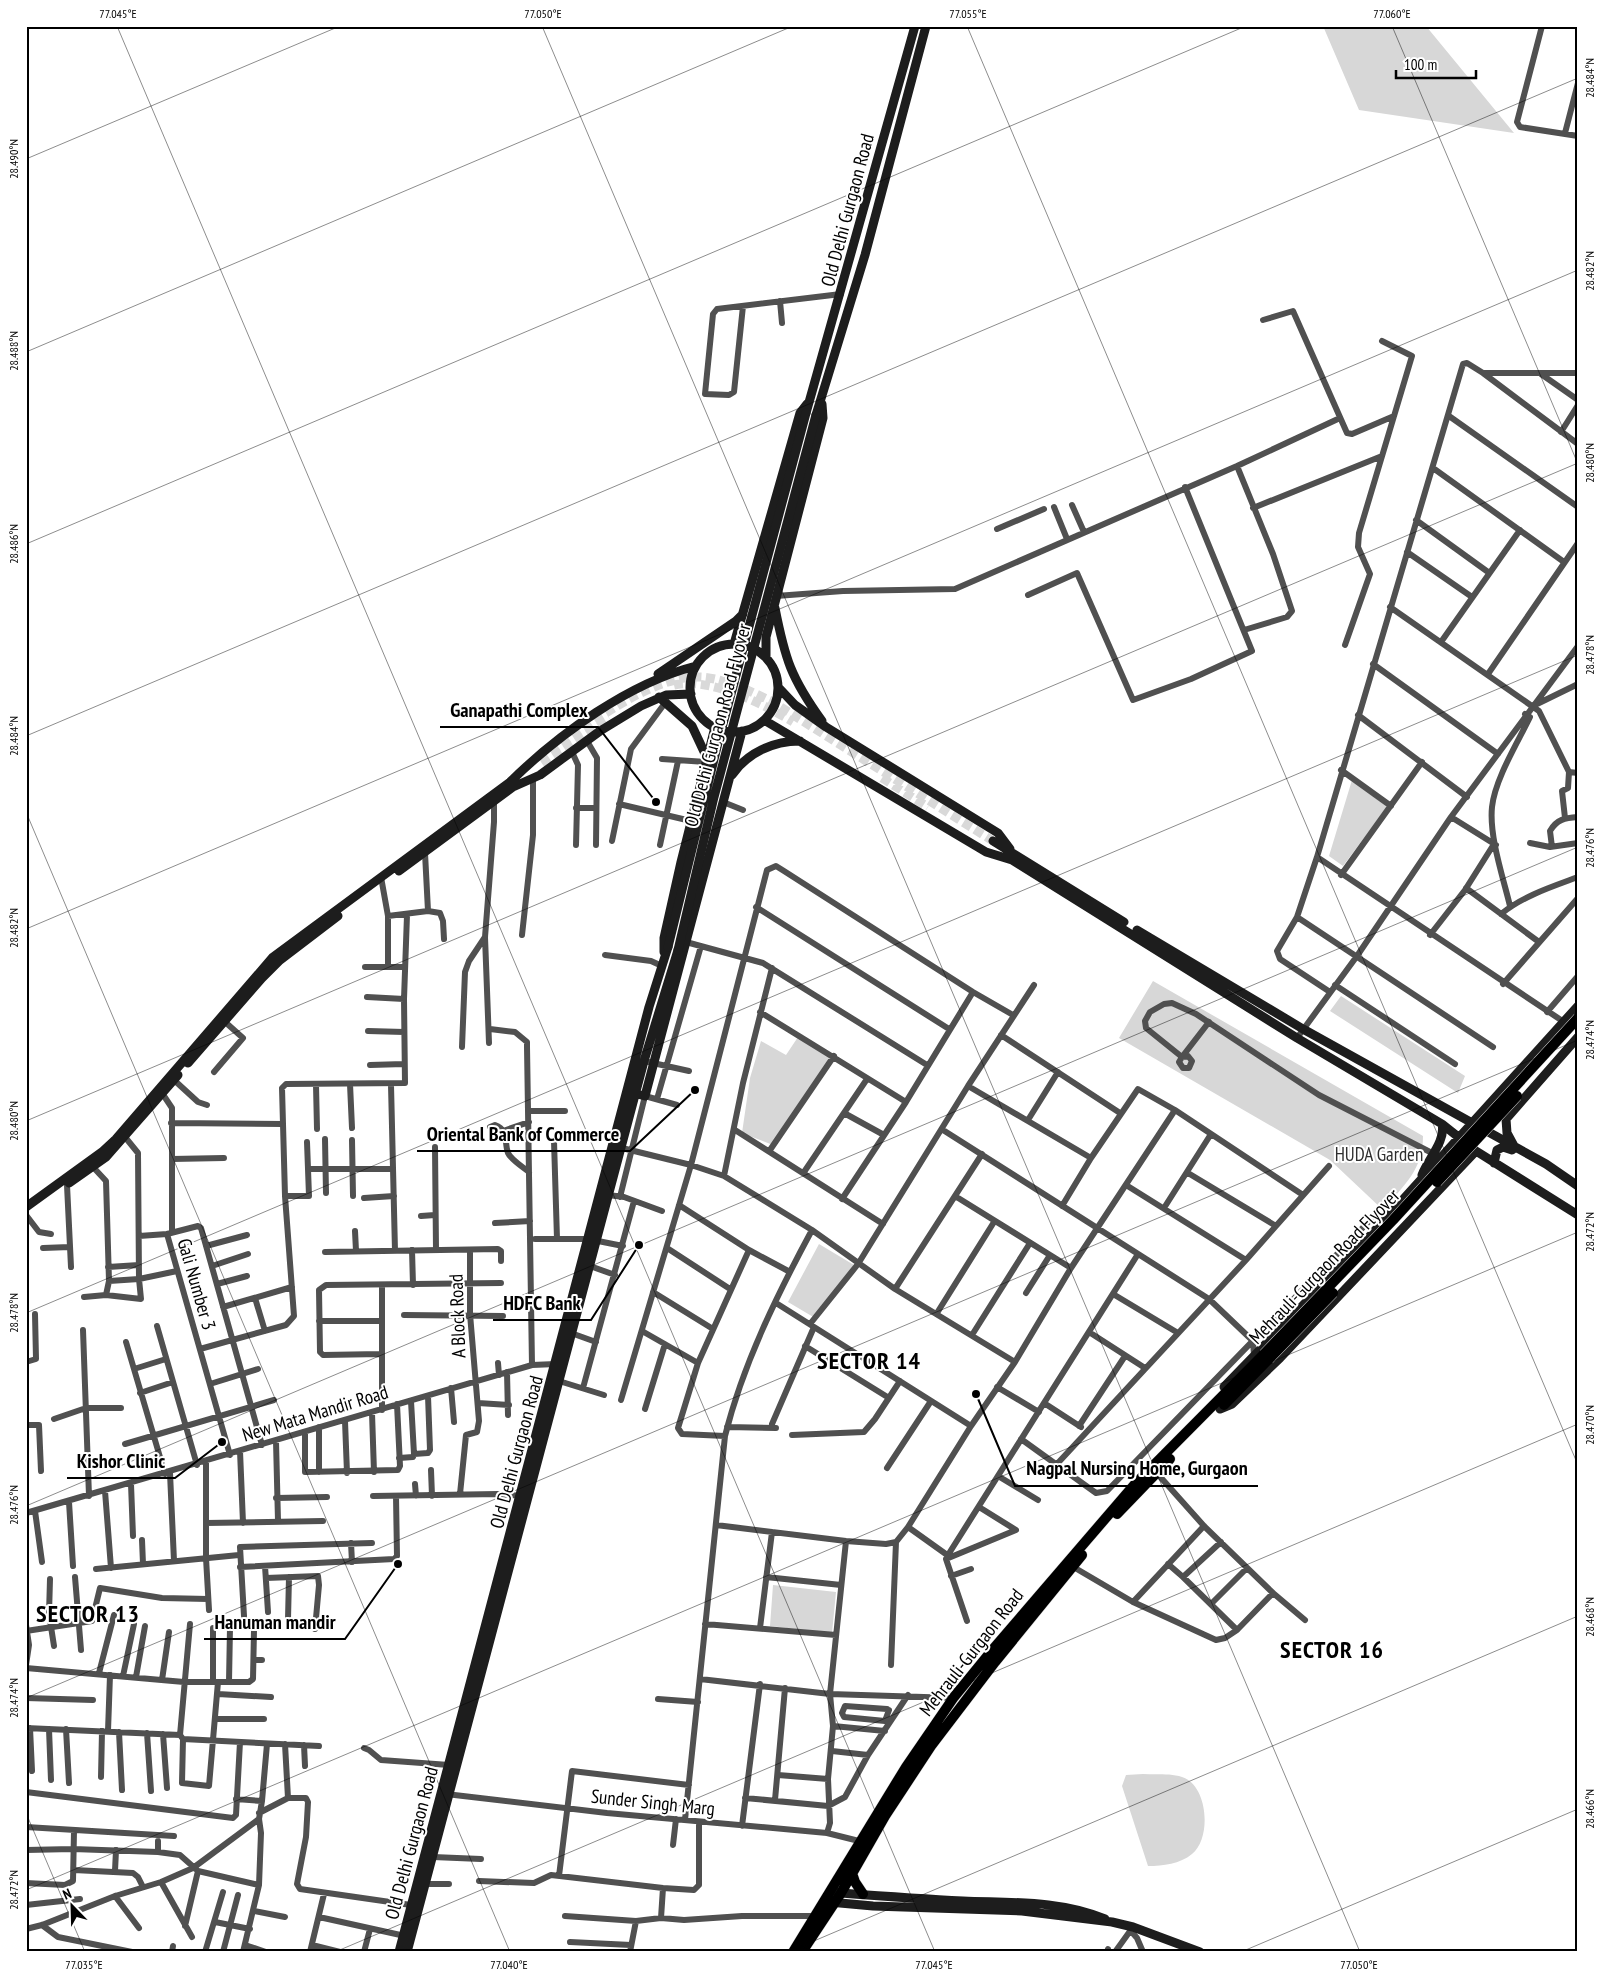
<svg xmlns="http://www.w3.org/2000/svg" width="1604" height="1978" viewBox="0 0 1604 1978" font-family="'PT Sans Narrow',sans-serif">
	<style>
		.green { fill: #d7d7d7 }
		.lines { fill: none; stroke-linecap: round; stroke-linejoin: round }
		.secondary-tunnel { stroke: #d9d9d9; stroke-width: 9; stroke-dasharray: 9 4.5; stroke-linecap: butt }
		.primary-casing { stroke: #dbdbdb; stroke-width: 11 }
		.street { stroke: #505050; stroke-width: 6 }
		.secondary { stroke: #1d1d1d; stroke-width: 9 }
		.primary { stroke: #000; stroke-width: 10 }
		.primary-bridge-casing { stroke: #dbdbdb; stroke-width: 11; stroke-linecap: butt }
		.secondary-bridge { stroke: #1d1d1d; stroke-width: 9 }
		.primary-bridge { stroke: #000; stroke-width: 10 }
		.ticks { fill: none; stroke: #000; stroke-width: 1; stroke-opacity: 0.45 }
		.labels { text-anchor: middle; stroke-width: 4; stroke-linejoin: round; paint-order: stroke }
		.street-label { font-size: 19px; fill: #000; stroke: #fff }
		.park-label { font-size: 19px; fill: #2e2e2e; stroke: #fff }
		.district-label { font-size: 24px; font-weight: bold; letter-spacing: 1px; fill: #000; stroke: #fff }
		.leader { fill: none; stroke: #000; stroke-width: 2 }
		.callout-dot { fill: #000; stroke: #fff; stroke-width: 2 }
		.callout-label { font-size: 20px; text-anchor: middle; font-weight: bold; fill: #000; stroke: #fff; stroke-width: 4; stroke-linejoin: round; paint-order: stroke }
		.neatline { fill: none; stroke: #000; stroke-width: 2 }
		.ticks-label { font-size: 12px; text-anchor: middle; fill: #000 }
	</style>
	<rect width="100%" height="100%" fill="#fff"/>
	<path class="green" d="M1323 26H1426L1514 133 1359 110Z
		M1352 780 1387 807 1343 866 1329 856Z
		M1153 981 1423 1136C1423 1170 1404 1185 1383 1210L1330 1160 1119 1038Z
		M1341 996 1465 1076 1458 1093 1330 1011Z
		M798 1037 832 1059 773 1145 742 1133 750 1078 761 1041 786 1055Z
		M819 1244 854 1265 815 1318 788 1302Z
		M773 1585 836 1592 832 1633 770 1626Z
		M1143 1774C1155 1775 1170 1773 1182 1777 1208 1785 1212 1838 1192 1854 1180 1864 1163 1866 1148 1866L1122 1786 1126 1775Z"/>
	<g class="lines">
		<path class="secondary-tunnel" d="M674 685C710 677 762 703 793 722
			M540 760C581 730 650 674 702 677 725 679 750 691 771 701L993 841
			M543 765 610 719
			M882 778 928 807"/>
		<g class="primary-casing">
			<path id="primary" d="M1224 1405 1269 1359
				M1117 1514 1170 1459
				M852 1873 855 1882 863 1894
				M793 1952 906 1767 954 1697 994 1648 1135 1484 1264 1354
				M802 1952 841 1893 885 1816 931 1746 995 1662 1082 1555"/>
		</g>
		<path class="street" d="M1542 26 1517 122 1520 127 1578 136
			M1565 133 1578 83
			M780 301 782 323
			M743 306 734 392 729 395 705 394 713 314 717 309 841 294
			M1263 320 1293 311 1347 433 1352 434 1394 416
			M1483 373 1578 444
			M1541 374 1578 400
			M1449 416 1578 507
			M1561 432 1578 405
			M1237 466 1273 554 1292 611 1287 617 1244 630
			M1433 468 1564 562
			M1072 505 1084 532
			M1054 507 1067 539
			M1253 508 1382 456
			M1416 520 1488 572
			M997 529 1044 509
			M1407 552 1472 597
			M1028 595 1077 573 1133 700 1191 679 1252 651 1185 487
			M776 596 843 591 955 589 1237 466 1340 418
			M1390 607 1539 711 1569 772 1578 773
			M1441 642 1520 530
			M1345 645 1370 574 1358 547 1359 533 1412 356 1382 341
			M1373 664 1498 754
			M1488 674 1578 543
			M1535 705 1578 684
			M1358 715 1467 797
			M587 741 597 758 596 845
			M572 752 578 765 576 845
			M662 759 706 762
			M1341 770 1391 806
			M723 802 743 810
			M619 804 691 821
			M576 808H596
			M1451 817 1496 845
			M1565 818 1562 791 1568 788 1569 772
			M612 841 631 749 665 703
			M1530 843 1550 847 1578 843
			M660 845 678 761
			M1552 847 1550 831C1557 819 1565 818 1578 817
			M425 853 428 911
			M1317 857 1564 1022
			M1341 875 1422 762
			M381 877 388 916V967
			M1466 888 1539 942
			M1510 906C1503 877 1489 836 1492 807 1495 779 1518 742 1530 717L1525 714
			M756 907 949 1029
			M1501 914C1523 896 1551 887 1578 877
			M388 916 428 911 440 913 443 921 444 939
			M1297 917 1493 1047
			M522 935 533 835V778
			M1430 935 1465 890 1494 844
			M686 942 763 963 927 1065
			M605 955 651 961 662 966
			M365 967H405
			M1503 984 1578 898
			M1335 985 1455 1064
			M1330 992 1280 959 1277 951 1297 917 1317 857 1463 364 1467 363 1483 373H1578
			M367 997 404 999
			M760 1012 906 1102
			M1547 1012 1578 976
			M1209 1022 1182 1057 1179 1062 1183 1068H1189L1192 1061 1188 1056 1182 1057 1146 1028 1145 1021 1150 1012 1164 1004 1172 1003 1196 1014 1319 1095 1432 1153
			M490 1029 515 1032 527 1042V1047L532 1365
			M368 1031 404 1032
			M1001 1035 1120 1113
			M1297 1038 1357 956 1451 817 1578 646
			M489 1043 485 937 494 822V802
			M462 1047 465 972 469 961 485 937
			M644 1061 689 1071
			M370 1065 404 1064
			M214 1072 243 1038 224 1021
			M174 1080 198 1102 207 1105
			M350 1084 352 1128
			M316 1085 317 1129
			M391 1085 395 1251
			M968 1086 1091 1158
			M162 1093 172 1108V1232
			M657 1099 701 946
			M529 1111H565
			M844 1113 884 1135
			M1028 1120 1058 1072
			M171 1123 283 1124
			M490 1127 495 1125C509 1130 504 1142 508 1153 511 1160 523 1167 529 1172
			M735 1130 883 1224
			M943 1130 1209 1299 1253 1341 1254 1355
			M503 1131 529 1122
			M325 1139 326 1193
			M352 1140 353 1196
			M554 1141 557 1239
			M435 1147 436 1250
			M622 1148 691 1165 724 1176 812 1230 895 1289 1015 1362
			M770 1150 834 1056
			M172 1159 224 1158
			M308 1169H393
			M804 1172 867 1079
			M1188 1173 1276 1226
			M724 1176 743 1083 772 968
			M67 1185 71 1267
			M1126 1185 1246 1260
			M608 1195 624 1197 662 1211
			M285 1196H309L307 1142
			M955 1196 1071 1268
			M620 1197 645 1096 677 1105
			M364 1198 394 1196
			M842 1199 906 1102 973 992
			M679 1205 749 1250 790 1272
			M1062 1206 1091 1158 1138 1089 1175 1110 1303 1195
			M1164 1208 1211 1134
			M26 1215 39 1232 51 1234
			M421 1216 435 1215
			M495 1223 530 1221
			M355 1231 356 1251
			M167 1234 230 1455
			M139 1236 167 1234 198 1226 201 1228 262 1445
			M535 1239H588L623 1246
			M206 1246 247 1235
			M43 1248 70 1247
			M667 1248 730 1289
			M412 1250 413 1285
			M325 1252 498 1249 501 1251V1261
			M212 1266 248 1254
			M590 1266 615 1275
			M108 1267 139 1265
			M109 1281 139 1279 177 1271
			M217 1284 247 1276
			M895 1289 982 1154
			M653 1292 713 1329
			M1026 1293 1050 1255
			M1113 1294 1178 1333
			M106 1295 141 1299 139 1279 138 1153 125 1137
			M84 1297 106 1295 109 1281 106 1181 93 1167
			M255 1298 265 1331
			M776 1303 971 1426
			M223 1307 292 1287
			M937 1313 994 1222
			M404 1315 503 1316
			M319 1321H381
			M810 1324 858 1264 968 1086 1034 985
			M157 1326 197 1465
			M83 1330 89 1496
			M642 1331 698 1363
			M1089 1332 1145 1368
			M571 1333 596 1342
			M972 1335 1030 1243
			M126 1342 165 1474
			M805 1346 889 1398
			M200 1349 286 1325 294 1316 285 1196 282 1088 286 1084 405 1083 404 999 407 915
			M381 1354 323 1355 320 1352 319 1290 326 1285 501 1283
			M26 1362 36 1359 35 1314
			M498 1363 499 1375
			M134 1369 166 1359
			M507 1372 508 1415
			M559 1381 604 1395
			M210 1384 258 1369
			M997 1387 1039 1412
			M451 1388 454 1422
			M583 1388 634 1201
			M140 1393 173 1382
			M621 1400 691 1165 767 870 776 866 784 871 973 992 1013 1015
			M478 1403 509 1405
			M1044 1403 1081 1427
			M645 1409 665 1344
			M382 1410V1286
			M372 1413 374 1472
			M54 1419 86 1408H121
			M345 1421 347 1473
			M772 1424 814 1327
			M26 1425H39L41 1471
			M1079 1426 1125 1356
			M319 1427V1472
			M727 1427 776 1428
			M305 1432V1472L398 1470 400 1466 397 1404
			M792 1435 864 1432 875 1419 900 1381
			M725 1436 682 1434 678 1428 698 1363 749 1250
			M1021 1439 1096 1493 1107 1491 1378 1212
			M276 1441 278 1521
			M125 1444 274 1400
			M240 1451 243 1523
			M414 1454 428 1453 430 1450 428 1396
			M399 1458 413 1457 414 1454 411 1401
			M206 1462V1558L209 1610
			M1057 1464 1246 1260 1329 1166
			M887 1468 931 1401
			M431 1470 432 1496
			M1155 1471 1204 1526 1273 1593 1305 1620
			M170 1473 174 1561
			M998 1476 1038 1500
			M131 1484 133 1536
			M415 1484 416 1496
			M105 1491 111 1568
			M460 1494 466 1435 477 1432 479 1421 470 1314V1250
			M373 1496 498 1494 522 1496
			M276 1498 327 1497
			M69 1502 73 1566
			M35 1511 42 1562
			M26 1513 532 1365 556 1364
			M206 1523 323 1521
			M716 1525 846 1541 886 1544 896 1542
			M908 1527 950 1557
			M142 1540 143 1564
			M1221 1542 1183 1577 1237 1630 1273 1593
			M351 1543 352 1562
			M948 1555 1138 1254
			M1168 1564 1183 1577
			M1070 1565 1133 1602 1216 1640 1225 1638 1237 1630
			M265 1566 268 1612
			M240 1567 394 1559 397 1556 396 1496
			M96 1569 239 1555
			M951 1576 971 1569
			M75 1577 81 1650
			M766 1577 841 1585
			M266 1578 318 1576 319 1585 315 1629
			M50 1579 49 1614 54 1646
			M1133 1602 1204 1526
			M1211 1604 1247 1568
			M244 1616 240 1547 372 1543
			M288 1619 289 1577
			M967 1621 946 1559 1016 1530 979 1507
			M705 1624 836 1635
			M26 1625 29 1645 26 1665
			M760 1628 772 1532
			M26 1631 92 1621 100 1588 162 1598 208 1599
			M254 1660H262
			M891 1665 896 1542 908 1527 971 1426 1015 1362 1071 1268 1175 1110
			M26 1668 184 1682H249L253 1679 254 1630
			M99 1673 114 1615
			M123 1676 134 1624
			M136 1677 145 1626
			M700 1679 830 1694 955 1698
			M162 1680 169 1632
			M213 1682V1628
			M229 1682 230 1627
			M218 1694 271 1697
			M26 1698 93 1700
			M658 1699 698 1702
			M887 1709 845 1706 842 1713 844 1717 885 1721 889 1710
			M216 1719H264
			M833 1726 885 1731
			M26 1728 180 1735 183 1739 319 1746
			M30 1728 32 1771
			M49 1729 51 1780
			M66 1729 69 1783
			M108 1731 110 1675
			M119 1732 122 1790
			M147 1733 151 1791
			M163 1734 167 1788
			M180 1735 190 1624
			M183 1739 182 1783 209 1786 218 1682
			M285 1744 288 1798
			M304 1745 305 1766
			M364 1748 369 1750 381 1760 449 1765
			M832 1751 868 1755
			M778 1775 828 1779
			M101 1777 102 1731
			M26 1792 233 1818 236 1815 240 1742
			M446 1794 607 1813 827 1833 863 1842
			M745 1798 828 1806 845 1797 868 1755 908 1695
			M236 1799 262 1801
			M775 1800 785 1688
			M259 1813 288 1798H306L308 1802 306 1837 297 1884 300 1889 411 1905
			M685 1820 725 1436C743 1364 777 1295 812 1230
			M742 1826 760 1684
			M26 1827 174 1836
			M827 1833 830 1823 828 1779 833 1726 830 1694 846 1541
			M673 1845 676 1819
			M26 1850 73 1849 158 1852 180 1855 198 1871 259 1885
			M158 1852V1841
			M433 1857 481 1859
			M74 1870 133 1873 138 1877 143 1887
			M115 1871 116 1850
			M559 1876 572 1771 689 1785
			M479 1881 534 1883 551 1875 663 1888 694 1890 699 1885V1822
			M161 1882 192 1937
			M26 1883 65 1885 73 1881 74 1831
			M425 1884H449
			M115 1896 139 1928
			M26 1905 80 1899
			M254 1911 285 1917
			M565 1916 636 1921 661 1918 684 1920 742 1916H814
			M319 1917 405 1936
			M661 1918 663 1888
			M215 1922 250 1929
			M42 1925 58 1937 132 1952
			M185 1926 198 1871
			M26 1929 42 1925 115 1896 161 1882 193 1868 259 1819
			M1130 1930 1137 1938 1143 1952
			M570 1942 631 1945
			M245 1945 266 1952
			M312 1945 340 1952
			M172 1952 173 1946
			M205 1952 223 1892
			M223 1952 238 1895
			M243 1952 259 1885 261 1833 259 1819 262 1801 267 1744
			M310 1952 324 1894
			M364 1952 370 1929
			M630 1952 636 1921
			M1107 1952 1108 1949
			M1115 1952 1133 1927"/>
		<path class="secondary" d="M806 413 915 26
			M816 415 865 255 926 26
			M775 608C785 659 791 678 822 721
			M690 688a44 44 0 1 1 88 0a44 44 0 1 1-88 0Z
			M734 644 800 413 807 404
			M766 657V637L823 418 822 404
			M658 674 736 621 743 614
			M779 688 795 705 826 727 998 833 1010 849
			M659 697 692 726 707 758
			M764 720 986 852 1012 860 1297 1038 1442 1124 1476 1151 1578 1215
			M732 775C747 753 773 741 800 741
			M993 841 1124 922
			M399 871 513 787 540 775 600 731 641 706 666 695 691 694
			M1137 930 1303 1029 1546 1164 1578 1186
			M664 952V938L681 862 715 727
			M188 1063 262 978 279 961 338 916
			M630 1092 645 1096 742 731
			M1514 1146 1507 1133 1506 1119 1578 1037
			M1494 1163 1497 1150 1503 1147 1512 1150
			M1422 1175C1428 1159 1446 1141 1442 1124
			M69 1183 106 1157 178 1075
			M26 1207 102 1152 116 1139 273 957 510 782C559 734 629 683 696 666
			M1224 1387 1370 1236 1578 1006
			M1220 1409 1232 1404 1280 1358 1476 1151
			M831 1890 841 1893C881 1896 922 1899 963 1901 1011 1903 1060 1900 1105 1919
			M829 1902 873 1906 1022 1911 1112 1922 1133 1927 1200 1952
			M399 1952 649 1007 668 947
			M407 1952 644 1061 678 950"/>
		<use href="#primary" class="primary"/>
		<g class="primary-bridge-casing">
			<path id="primary-bridge" d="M1437 1182 1517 1096
				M1264 1354 1393 1220 1578 1018
				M1269 1359 1333 1293"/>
		</g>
		<path class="secondary-bridge" d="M668 947 719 739 806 413
			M678 950 714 797 816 415"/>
		<use href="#primary-bridge" class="primary-bridge"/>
	</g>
	<path class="ticks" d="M117 26 935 1952M542 26 1360 1952M967 26 1578 1465M1392 26 1578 464M26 159 340 26M26 352 793 26M26 544 1246 26M26 736 1578 78M26 812 510 1952M26 929 1578 270M26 1121 1578 463M26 1313 1578 655M26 1506 1578 847M26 1698 1578 1040M26 1813 85 1952M26 1890 1578 1232M335 1952 1578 1424M788 1952 1578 1616M1241 1952 1578 1809"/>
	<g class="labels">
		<g class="street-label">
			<text transform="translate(847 210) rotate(-75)" y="7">Old Delhi Gurgaon Road</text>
			<text transform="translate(717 725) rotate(-75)" y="7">Old Delhi Gurgaon Road Flyover</text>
			<text transform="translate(1324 1266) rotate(-46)" y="7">Mehrauli-Gurgaon Road Flyover</text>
			<text transform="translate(197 1284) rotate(74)" y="7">Gali Number 3</text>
			<text transform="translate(457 1316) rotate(-92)" y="7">A Block Road</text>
			<text transform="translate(315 1413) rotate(-17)" y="7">New Mata Mandir Road</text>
			<text transform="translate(516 1452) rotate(-75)" y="7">Old Delhi Gurgaon Road</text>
			<text transform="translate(971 1652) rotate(-52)" y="7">Mehrauli-Gurgaon Road</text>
			<text transform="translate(653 1802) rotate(6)" y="7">Sunder Singh Marg</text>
			<text transform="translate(411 1843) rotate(-75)" y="7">Old Delhi Gurgaon Road</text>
		</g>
		<g class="park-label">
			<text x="1379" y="1161">HUDA Garden</text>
		</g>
		<g class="district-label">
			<text x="869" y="1369">SECTOR 14</text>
			<text x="88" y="1622">SECTOR 13</text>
			<text x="1332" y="1658">SECTOR 16</text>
		</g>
	</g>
	<path class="leader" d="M656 802L598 727H440M695 1090L630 1151H417M639 1245L591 1320H493M222 1442L175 1478H67M976 1394L1015 1486H1258M398 1564L345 1639H204"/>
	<g class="callout-dot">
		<circle cx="656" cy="802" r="5"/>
		<circle cx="695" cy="1090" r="5"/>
		<circle cx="639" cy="1245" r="5"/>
		<circle cx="222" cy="1442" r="5"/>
		<circle cx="976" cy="1394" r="5"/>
		<circle cx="398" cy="1564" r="5"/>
	</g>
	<g class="callout-label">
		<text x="519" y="717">Ganapathi Complex</text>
		<text x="523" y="1141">Oriental Bank of Commerce</text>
		<text x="542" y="1310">HDFC Bank</text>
		<text x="121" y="1468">Kishor Clinic</text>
		<text x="1137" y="1475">Nagpal Nursing Home, Gurgaon</text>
		<text x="275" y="1629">Hanuman mandir</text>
	</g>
	<rect width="1604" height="1978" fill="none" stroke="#ffffff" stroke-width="55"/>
	<g transform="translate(72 1906) rotate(337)" stroke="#ffffff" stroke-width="4" paint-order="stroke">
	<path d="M0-4L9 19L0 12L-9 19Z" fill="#000000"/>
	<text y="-8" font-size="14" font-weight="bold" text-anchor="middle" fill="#000000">N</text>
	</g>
	<path d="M1396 70v8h80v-8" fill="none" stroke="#000000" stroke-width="2.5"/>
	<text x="1404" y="70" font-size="15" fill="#000000" stroke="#ffffff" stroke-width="4" paint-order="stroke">100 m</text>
	<rect x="28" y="28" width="1548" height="1922" class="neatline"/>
	<g class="ticks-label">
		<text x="118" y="18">77.045°E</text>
		<text x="543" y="18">77.050°E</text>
		<text x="968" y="18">77.055°E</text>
		<text x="1392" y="18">77.060°E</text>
		<text transform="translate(1590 78) rotate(-90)" y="4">28.484°N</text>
		<text transform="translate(14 159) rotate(-90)" y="4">28.490°N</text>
		<text transform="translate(1590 271) rotate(-90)" y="4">28.482°N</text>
		<text transform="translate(14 351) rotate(-90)" y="4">28.488°N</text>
		<text transform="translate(1590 463) rotate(-90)" y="4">28.480°N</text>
		<text transform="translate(14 544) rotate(-90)" y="4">28.486°N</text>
		<text transform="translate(1590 655) rotate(-90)" y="4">28.478°N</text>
		<text transform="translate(14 736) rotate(-90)" y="4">28.484°N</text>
		<text transform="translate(1590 848) rotate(-90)" y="4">28.476°N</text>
		<text transform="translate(14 928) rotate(-90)" y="4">28.482°N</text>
		<text transform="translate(1590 1040) rotate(-90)" y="4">28.474°N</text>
		<text transform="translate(14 1121) rotate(-90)" y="4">28.480°N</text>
		<text transform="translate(1590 1232) rotate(-90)" y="4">28.472°N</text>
		<text transform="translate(14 1313) rotate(-90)" y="4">28.478°N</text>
		<text transform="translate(1590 1425) rotate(-90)" y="4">28.470°N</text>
		<text transform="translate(14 1505) rotate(-90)" y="4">28.476°N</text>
		<text transform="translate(1590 1617) rotate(-90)" y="4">28.468°N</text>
		<text transform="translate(14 1698) rotate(-90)" y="4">28.474°N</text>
		<text transform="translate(1590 1809) rotate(-90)" y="4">28.466°N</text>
		<text transform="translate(14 1890) rotate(-90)" y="4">28.472°N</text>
		<text x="84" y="1969">77.035°E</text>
		<text x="509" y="1969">77.040°E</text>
		<text x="934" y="1969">77.045°E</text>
		<text x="1359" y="1969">77.050°E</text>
	</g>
</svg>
